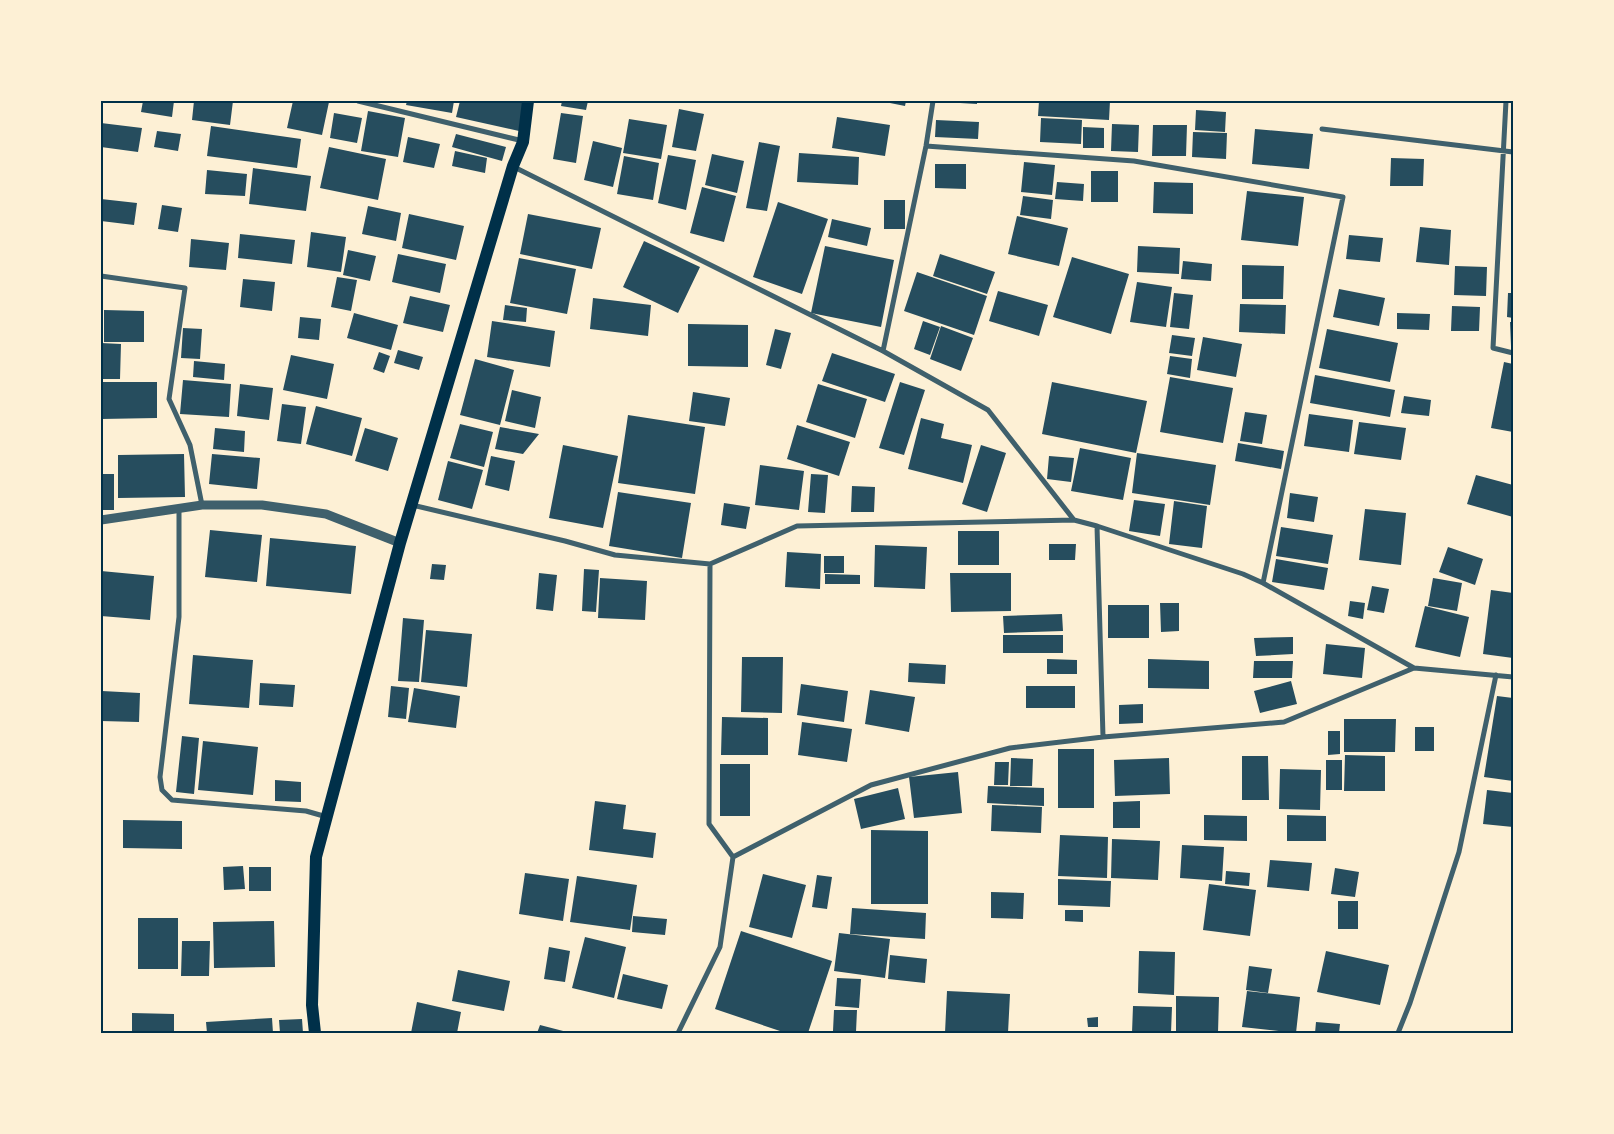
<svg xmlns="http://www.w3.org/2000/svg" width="1614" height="1134" viewBox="0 0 1614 1134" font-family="'Varela Round',sans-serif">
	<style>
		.building { fill: #264d5e }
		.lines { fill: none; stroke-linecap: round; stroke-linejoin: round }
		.minor { stroke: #3f606c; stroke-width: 5 }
		.tertiary { stroke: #3f606c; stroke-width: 9 }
		.primary { stroke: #003049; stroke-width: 12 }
		.neatline { fill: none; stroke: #003049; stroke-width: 2 }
	</style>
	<rect width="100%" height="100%" fill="#fdf0d5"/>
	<path class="building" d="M143 101H174L172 117 141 112Z
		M194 101H233L230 125 192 120Z
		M293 101 329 102 322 135 287 128Z
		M407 101H454L452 113 406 105Z
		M460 101H526L519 131 456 117Z
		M562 101H588L586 110 561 106Z
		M880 101H906L905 106Z
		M960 101H977V104L960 103Z
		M1039 101H1110L1109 120 1038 116Z
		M679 109 704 114 696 151 672 147Z
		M1196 110 1226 112 1225 132 1195 130Z
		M368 111 405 118 398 157 361 151Z
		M334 113 362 118 357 143 330 138Z
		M561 113 583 116 576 163 553 159Z
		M837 117 890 125 885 156 832 148Z
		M1041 118 1082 120 1081 144 1040 142Z
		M629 119 667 125 661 159 623 153Z
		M936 120 979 122 978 139 935 137Z
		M101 123 142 128 138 152 101 147Z
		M1112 124 1139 125 1138 152 1111 151Z
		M1153 125H1187L1186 156H1152Z
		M211 126 301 139 297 168 207 156Z
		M1083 127 1104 128V148H1083Z
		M1255 129 1313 134 1309 169 1252 164Z
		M157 131 181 134 178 151 154 147Z
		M1193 132 1227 133 1226 159 1192 157Z
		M456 134 506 147 502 161 452 147Z
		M408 137 440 144 434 168 403 162Z
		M593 141 622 148 613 187 584 180Z
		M759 142 780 146 767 211 746 208Z
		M329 147 386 159 378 200 320 188Z
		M455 151 487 158 485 173 452 166Z
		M799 153 859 157 858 185 797 182Z
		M712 154 744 161 737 193 705 185Z
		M668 155 696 160 686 210 658 203Z
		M624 156 659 163 653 200 617 194Z
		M1391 158 1424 159 1423 186H1390Z
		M1024 162 1055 165 1052 195 1021 192Z
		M935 164H966V189L935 188Z
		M253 168 311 176 306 211 249 204Z
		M207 170 247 174 245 196 205 194Z
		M1091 171H1118V202H1091Z
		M1057 182 1084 184 1083 201 1055 199Z
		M1154 182 1193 183V214L1153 213Z
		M702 187 736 196 724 242 690 233Z
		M1247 191 1304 197 1298 246 1241 240Z
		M1023 196 1053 200 1051 219 1020 215Z
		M101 199 137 203 134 225 101 221Z
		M884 200H905V229H884Z
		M778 202 828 219 802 294 753 277Z
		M162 205 182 208 178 232 158 229Z
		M368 206 401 213 396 241 362 234Z
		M409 214 464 226 456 260 402 248Z
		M528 214 601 228 592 269 520 254Z
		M1017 216 1068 228 1059 266 1008 254Z
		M832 219 871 228 867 246 828 237Z
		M1420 227 1451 230 1449 265 1416 262Z
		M311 232 346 237 341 272 307 267Z
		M240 234 295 240 292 264 238 258Z
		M1349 235 1383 238 1380 262 1346 259Z
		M191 239 229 243 226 270 189 267Z
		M644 241 700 267 678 313 623 287Z
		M825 246 894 260 881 327 811 313Z
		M1138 246 1180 248 1179 274 1137 272Z
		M348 250 376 256 370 281 343 275Z
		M398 254 446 264 440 293 392 282Z
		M940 254 995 272 987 294 933 276Z
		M1072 257 1129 274 1111 334 1053 317Z
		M519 258 576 269 567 314 510 303Z
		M1183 261 1212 264 1211 281 1181 279Z
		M1242 265 1284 266 1283 299H1242Z
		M1455 266 1487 267 1486 296 1454 295Z
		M917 272 987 296 974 335 904 311Z
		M337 277 357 280 351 311 331 307Z
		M243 279 275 282 272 311 240 307Z
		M1137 282 1172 287 1166 327 1130 322Z
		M1339 289 1385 298 1379 326 1333 317Z
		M998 291 1048 305 1039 336 989 321Z
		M1174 293 1193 295 1189 329 1170 327Z
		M1508 293H1513V318L1507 317Z
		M410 296 450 305 443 332 403 323Z
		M593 298 651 305 648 336 590 329Z
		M1240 304 1286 305 1285 334 1239 332Z
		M505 305 527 308 526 322 503 320Z
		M1452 306 1480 307 1479 331H1451Z
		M104 310 144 311V342H104Z
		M354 313 398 325 391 350 347 338Z
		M1397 313 1430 314 1429 330 1397 329Z
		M300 317 321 319 319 340 298 338Z
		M492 321 555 331 550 367 487 357Z
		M923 321 940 327 930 355 914 349Z
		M1510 322H1513V346H1511Z
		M688 324 748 325V367L688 366Z
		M941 326 973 338 961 371 930 359Z
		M183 328 202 329 200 359 181 358Z
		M775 329 791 333 781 369 766 365Z
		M1327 329 1398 343 1390 382 1319 368Z
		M1172 335 1195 338 1192 356 1169 353Z
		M1203 337 1242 344 1236 377 1197 370Z
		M101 343 121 344 120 379H101Z
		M398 350 423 357 419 370 394 363Z
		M379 352 390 356 384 373 373 369Z
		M832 353 895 374 885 402 822 381Z
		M291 355 334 364 327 399 283 390Z
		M1170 356 1192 359 1190 378 1167 374Z
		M475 359 514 370 500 425 460 415Z
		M194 361 225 364 224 380 193 377Z
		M1504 362 1513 364V432L1491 428Z
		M1315 375 1395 390 1390 417 1310 403Z
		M1170 377 1233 388 1223 443 1160 432Z
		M183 380 231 384 229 417 180 414Z
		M101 382H157V418L101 419Z
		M900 382 925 390 904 455 879 448Z
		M1052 382 1147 401 1136 453 1042 434Z
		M240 384 273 388 269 420 237 416Z
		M818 384 867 399 855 438 806 422Z
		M512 390 541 397 535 428 505 421Z
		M693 392 730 398 725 426 689 421Z
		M1404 396 1431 400 1429 416 1401 413Z
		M282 404 306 407 301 444 277 441Z
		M316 406 362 418 352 456 306 444Z
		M1245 412 1267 415 1262 444 1240 441Z
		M1309 414 1353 420 1349 452 1304 446Z
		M628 415 705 427 695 494 618 483Z
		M921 418 944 424 941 438 972 445 963 483 908 469Z
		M1359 422 1406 428 1401 460 1354 454Z
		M460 424 493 432 484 467 450 458Z
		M797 425 850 442 839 476 787 459Z
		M500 427 539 434 523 454 495 449Z
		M215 428 245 431 244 452 213 449Z
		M365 428 398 438 388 471 355 461Z
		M1238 443 1284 451 1281 469 1235 461Z
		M563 445 618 456 603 528 549 518Z
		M981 445 1006 453 987 512 962 504Z
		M1080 448 1131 458 1123 500 1071 491Z
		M1137 453 1216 465 1210 505 1132 493Z
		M184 454 185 497 118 498V455Z
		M212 454 260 458 257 489 209 484Z
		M491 456 515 461 509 491 485 485Z
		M1049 456 1074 458 1071 482 1047 479Z
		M448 461 483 470 472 509 438 500Z
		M760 465 804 471 799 510 755 505Z
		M101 474H114V510H101Z
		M811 474 828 475 825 513 808 512Z
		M1476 475 1513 485V517L1467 504Z
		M852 486 875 487 874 512H851Z
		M618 492 691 503 682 558 609 546Z
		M1290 493 1318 497 1314 522 1287 518Z
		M1134 500 1165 504 1160 536 1129 531Z
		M1174 501 1207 506 1202 548 1169 544Z
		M724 503 750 507 746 529 721 525Z
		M1365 509 1406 513 1401 565 1359 560Z
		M1281 527 1333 535 1328 564 1276 556Z
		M210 530 262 535 257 582 205 577Z
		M958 531H999V565H958Z
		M270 538 356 546 351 594 266 586Z
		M1049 544H1076L1075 560H1049Z
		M875 545 927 547 925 589 874 587Z
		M1448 547 1483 559 1475 585 1439 572Z
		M787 552 821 554 820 589 785 587Z
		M824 556H844V573H824Z
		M1276 559 1328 568 1324 590 1272 582Z
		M432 564 446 565 444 580 430 579Z
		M584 569 599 570 596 612 582 611Z
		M101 571 154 576 150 620 101 616Z
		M539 573 557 575 553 611 536 609Z
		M950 573H1011V611L951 612Z
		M825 574 860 575V584H825Z
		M600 578 647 581 645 620 598 618Z
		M1433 578 1462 583 1457 611 1428 606Z
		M1372 586 1389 589 1384 613 1367 610Z
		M1491 590 1513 593V658L1483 654Z
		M1350 601 1365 603 1363 619 1348 616Z
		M1160 603H1179V631L1161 632Z
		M1108 605H1149V638H1108Z
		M1425 606 1469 617 1460 657 1415 647Z
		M1062 614 1063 631 1004 633 1003 616Z
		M403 618 424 620 419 682 398 681Z
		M426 630 472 634 467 687 421 682Z
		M1003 635H1063V653H1003Z
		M1293 637V654L1256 656 1254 638Z
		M1326 644 1365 648 1362 678 1323 674Z
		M193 655 253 660 249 708 189 704Z
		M742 657H783L782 713 741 712Z
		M1047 659 1077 660V674H1047Z
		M1148 659 1209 661V689L1148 688Z
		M1254 661H1293L1292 678H1253Z
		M909 663 946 665 945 684 908 682Z
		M1291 681 1297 704 1260 713 1254 691Z
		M260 683 295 685 293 707 259 705Z
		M801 684 848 691 844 722 797 715Z
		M391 686 409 688 406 719 388 717Z
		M1026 686H1075V708H1026Z
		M414 688 460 696 456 728 408 722Z
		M870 690 915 697 909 732 865 724Z
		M102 691 140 693 139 722 101 721Z
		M1497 696 1513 698V781L1484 777Z
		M1143 704V723L1119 724V705Z
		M722 717 768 718V755H721Z
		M1344 719H1396L1395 752H1344Z
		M802 722 852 729 847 762 798 755Z
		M1415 727H1434V751H1415Z
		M1328 731H1340V754L1328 755Z
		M182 736 199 738 194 794 176 792Z
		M203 741 258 747 253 795 198 790Z
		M1058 749H1094V808H1058Z
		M1345 755 1385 756V791H1344Z
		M1242 756H1268L1269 800H1242Z
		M1011 758 1033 759 1032 786H1010Z
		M1169 758 1170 794 1115 796 1114 760Z
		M1326 760H1342V790H1326Z
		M995 762H1009L1008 785H994Z
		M720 764H750V816H720Z
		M1280 769 1321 770 1320 810 1279 809Z
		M958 772 962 813 914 818 909 777Z
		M275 780 301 782V802L275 801Z
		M988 786 1044 788V806L987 803Z
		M898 788 905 819 861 829 854 799Z
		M1487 790 1513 793V827L1483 824Z
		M595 801 626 805 623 829 656 833 653 858 589 850Z
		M1140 801V828H1113V802Z
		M992 805 1042 807 1041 833 991 831Z
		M1204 815 1247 816V841L1204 840Z
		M1287 815 1326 816V841H1287Z
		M123 820 182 821V849L123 848Z
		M871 830 928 831V904H871Z
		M1060 835 1108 837 1107 878 1058 876Z
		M1112 839 1160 841 1158 880 1111 878Z
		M1182 845 1224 847 1222 881 1180 878Z
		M1270 860 1312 863 1309 891 1267 887Z
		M243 866 245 889 224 890 223 867Z
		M249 867H271V891H249Z
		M1335 868 1359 872 1355 897 1331 894Z
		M1226 871 1250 873 1249 886 1225 884Z
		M525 873 569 879 563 921 519 914Z
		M763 874 806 885 792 938 749 927Z
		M817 875 832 877 827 909 812 907Z
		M577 876 637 885 630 930 570 922Z
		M1058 879 1111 881 1110 907 1058 905Z
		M1209 884 1256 890 1250 936 1203 930Z
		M991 892 1024 893 1023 919 991 918Z
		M1338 901H1358V929H1338Z
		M852 908 926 913 925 939 850 934Z
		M1065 910H1083V922L1065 921Z
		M633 916 667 919 665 935 632 932Z
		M138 918H178V969H138Z
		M274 921 275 967 214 968 213 922Z
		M741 931 832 961 808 1033H786L715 1009Z
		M839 933 890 939 885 978 834 971Z
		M585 937 626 947 614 998 572 988Z
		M182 941H210L209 976H181Z
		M549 947 570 951 565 982 544 979Z
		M1139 951 1175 952 1174 995 1138 993Z
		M1326 951 1389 965 1380 1005 1317 992Z
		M890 955 927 959 925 983 888 979Z
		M1249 966 1272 969 1268 993 1246 990Z
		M458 970 510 981 504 1011 452 1001Z
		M623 974 668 985 662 1009 617 999Z
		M837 978 861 979 859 1008 835 1006Z
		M947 991 1010 994 1008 1033H945Z
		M1247 991 1300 997 1296 1033 1242 1027Z
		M1176 996 1219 997 1218 1033H1176Z
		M417 1002 461 1012 457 1033H411Z
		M1133 1006 1172 1007 1171 1033H1132Z
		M834 1010H857L856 1032 833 1031Z
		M132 1013 174 1014V1033H132Z
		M1098 1017V1027H1088L1087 1018Z
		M272 1018 273 1033H207L206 1022Z
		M302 1019 303 1033H280L279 1020Z
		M1316 1022 1340 1024 1339 1033H1315Z
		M540 1025 567 1032V1033H537Z"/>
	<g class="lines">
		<path class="minor" d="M358 101 523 141
			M1506 101 1493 348 1513 353
			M1322 129 1513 152
			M926 146 1134 161 1343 197 1263 583
			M514 167 883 351 988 410 1074 520
			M101 276 185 288 169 399 190 445 202 505
			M883 351 926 146 933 101
			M412 505 565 541 615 555 710 564 797 526 1074 520 1097 526 1243 574 1263 583 1414 668 1513 677
			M179 508V617L160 777 162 790 172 800 306 811 327 817
			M1097 526 1103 737
			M710 564 709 824 733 857
			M678 1033 720 947 733 857 871 785 1010 748 1103 737 1284 722 1414 668
			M1398 1033 1410 1003 1459 852 1496 675"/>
		<path class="tertiary" d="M101 520 202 505H262L326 514 400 543"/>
		<path class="primary" d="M315 1033 312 1005 316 857 400 543 513 166 523 142 528 101"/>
	</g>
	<rect width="1614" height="1134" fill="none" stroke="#fdf0d5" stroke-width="205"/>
	<rect x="102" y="102" width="1410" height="930" class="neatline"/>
</svg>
